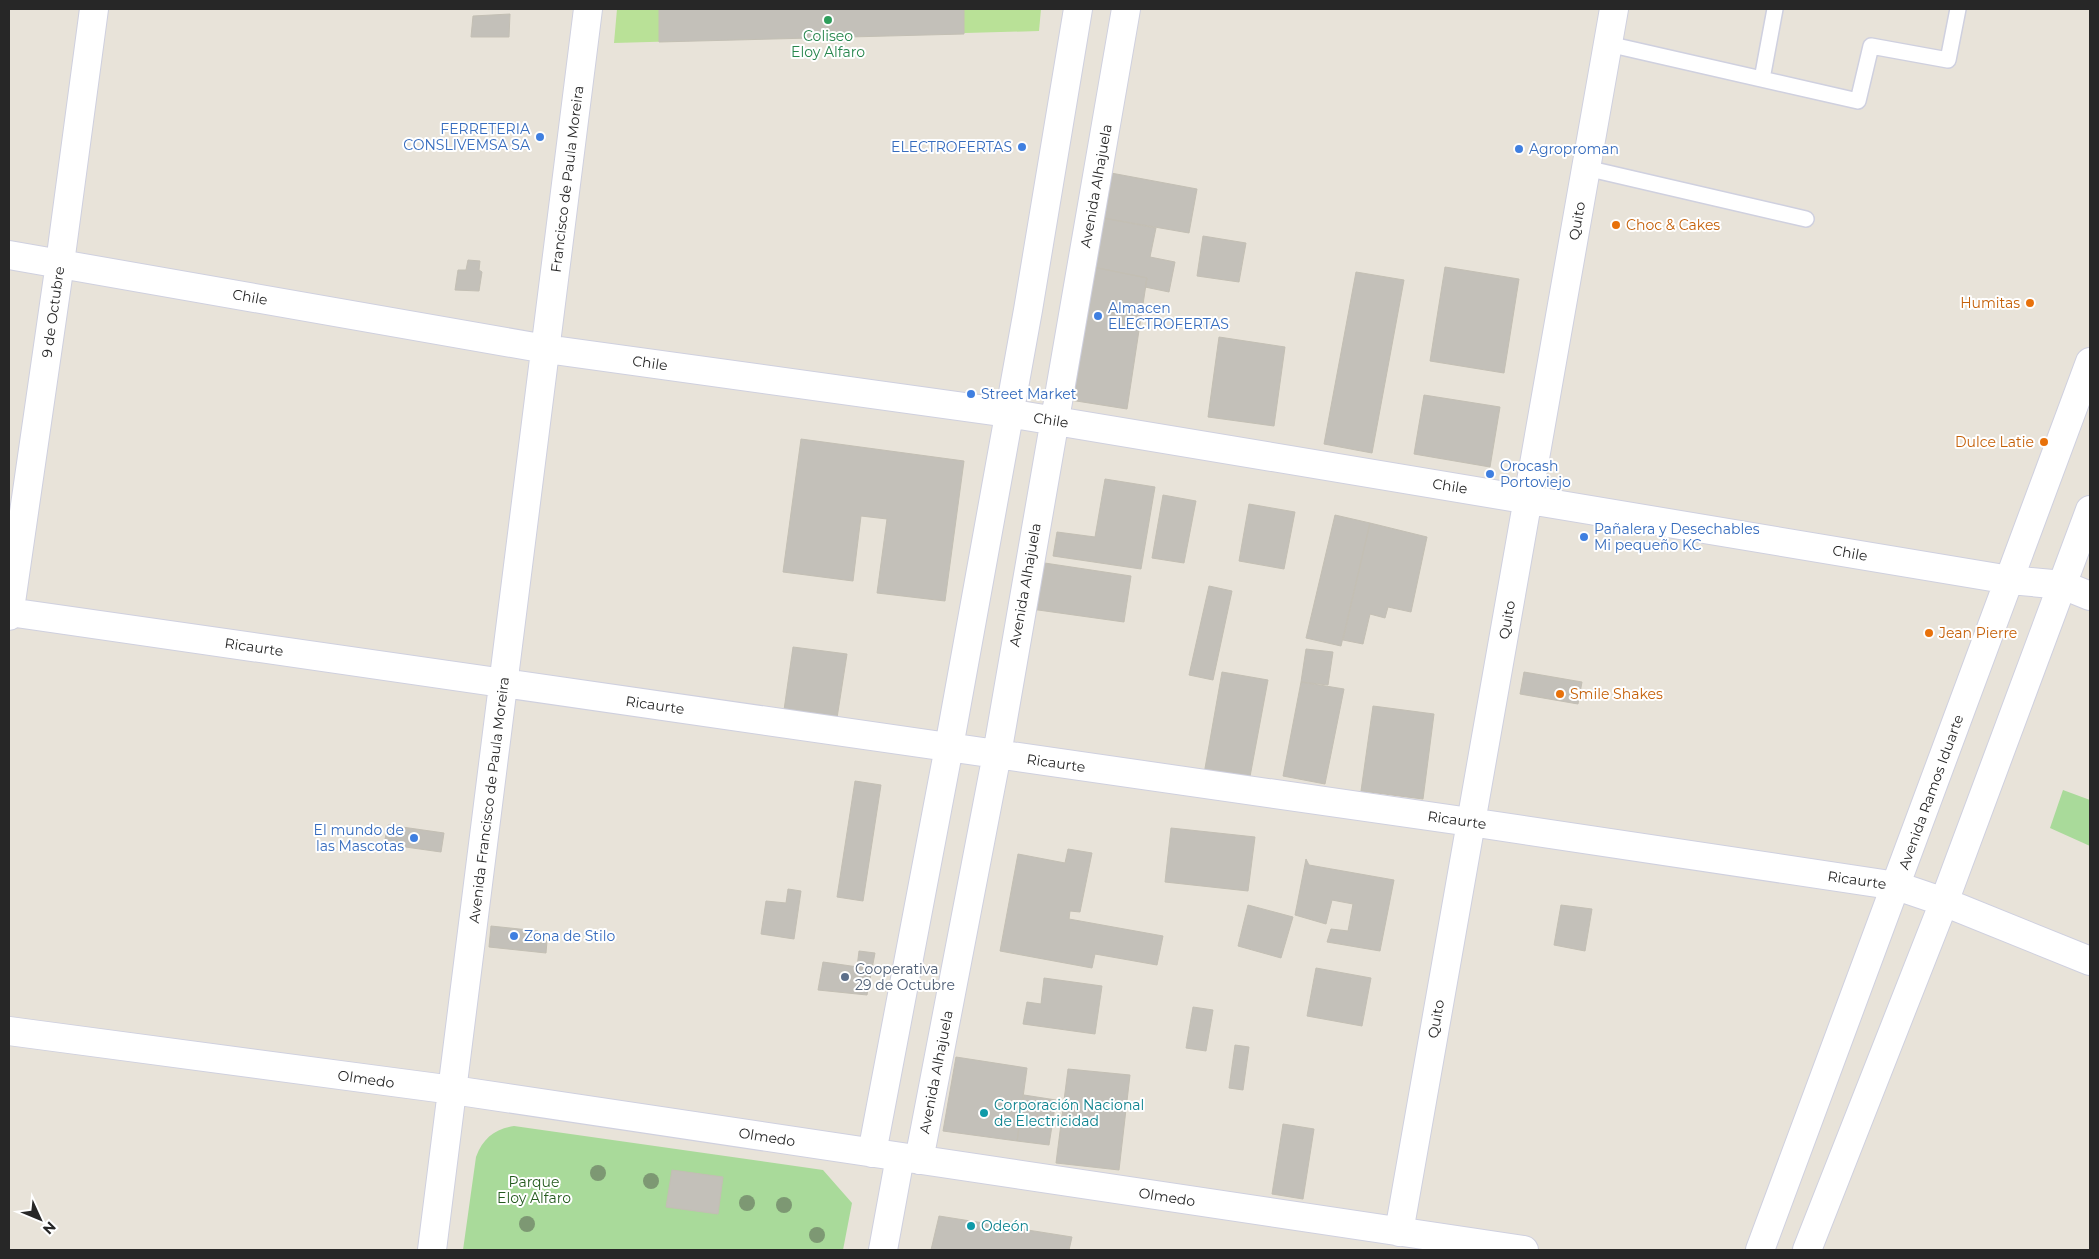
<svg xmlns="http://www.w3.org/2000/svg" width="2099" height="1259" viewBox="0 0 2099 1259" font-family="Montserrat,sans-serif">
	<style>
		.green { fill: #a9da9a }
		.pitch { fill: #b9e197 }
		.building { fill: #c3c0b9; stroke: #c3bfb4 }
		.lines { fill: none; stroke-linecap: round; stroke-linejoin: round }
		.lane-casing { stroke: #cfd0df; stroke-width: 18 }
		.street-casing { stroke: #cfd0df; stroke-width: 30 }
		.lane { stroke: #fff; stroke-width: 15 }
		.street { stroke: #fff; stroke-width: 28 }
		.tree { fill: #7d9873 }
		.leisure-dot { fill: #2e9e5b; stroke: #fff; stroke-width: 2 }
		.shop-dot { fill: #3f7fe0; stroke: #fff; stroke-width: 2 }
		.food-dot { fill: #e8710a; stroke: #fff; stroke-width: 2 }
		.service-dot { fill: #5c6f8a; stroke: #fff; stroke-width: 2 }
		.culture-dot { fill: #0f9aa8; stroke: #fff; stroke-width: 2 }
		.labels { text-anchor: middle; stroke-width: 4; stroke-linejoin: round; paint-order: stroke }
		.leisure-label { font-size: 14px; fill: #27864d; stroke: #fff }
		.shop-label { font-size: 14px; fill: #366cbe; stroke: #fff; text-anchor: start }
		.street-label { font-size: 14px; fill: #272727; stroke: #fff }
		.food-label { font-size: 14px; fill: #c56008; stroke: #fff; text-anchor: start }
		.service-label { font-size: 14px; fill: #4e5e75; stroke: #fff; text-anchor: start }
		.culture-label { font-size: 14px; fill: #0d838f; stroke: #fff; text-anchor: start }
		.park-label { font-size: 14px; fill: #255b1f; stroke: #fff }
	</style>
	<rect width="100%" height="100%" fill="#e8e3d9"/>
	<path class="green" d="M2063 790 2090 800V846L2050 828Z
		M514 1126 823 1170 852 1203 843 1250H463L476 1157C483 1138 495 1129 514 1126Z"/>
	<path class="pitch" d="M617 9H1041L1039 31 614 43Z"/>
	<path class="building" d="M659 9H964V34L659 42Z
		M510 14 509 37H471L473 16Z
		M1111 173 1197 189 1189 233 1103 218Z
		M1103 218 1156 228 1150 257 1175 262 1169 292 1145 287 1147 278 1093 267Z
		M1203 236 1246 243 1239 282 1197 276Z
		M468 260 480 261 479 270 482 272 479 291 455 290 458 270H466Z
		M1093 267 1147 278 1127 409 1070 400Z
		M1445 267 1519 279 1504 373 1430 361Z
		M1356 272 1404 280 1372 453 1324 444Z
		M1219 337 1285 347 1274 426 1208 417Z
		M1424 395 1500 407 1490 467 1414 454Z
		M801 439 964 461 945 601 877 593 887 519 861 516 853 581 783 572Z
		M1105 479 1155 487 1141 569 1053 556 1057 532 1095 537Z
		M1163 495 1196 501 1184 563 1152 558Z
		M1249 504 1295 512 1284 569 1239 561Z
		M1335 515 1370 523 1341 646 1306 638Z
		M1370 523 1427 537 1411 612 1388 607 1385 618 1370 614 1363 644 1343 640Z
		M1038 562 1131 576 1124 622 1031 609Z
		M1209 586 1232 591 1213 680 1189 675Z
		M793 647 847 654 837 718 784 710Z
		M1306 649 1333 652 1328 685 1301 682Z
		M1222 672 1268 680 1249 782 1204 774Z
		M1524 672 1582 682 1578 704 1520 694Z
		M1301 682 1344 689 1325 784 1283 776Z
		M1373 706 1434 714 1423 799 1361 791Z
		M855 781 881 785 863 901 837 897Z
		M388 825 444 833 441 852 384 844Z
		M1171 828 1255 837 1248 891 1165 882Z
		M1068 849 1092 853 1080 912 1070 911 1069 919 1163 936 1157 965 1095 954 1092 968 1000 951 1018 854 1065 863Z
		M1306 859 1309 865 1394 880 1380 951 1327 942 1331 929 1348 931 1353 904 1332 900 1326 924 1295 915Z
		M788 889 801 891 794 939 761 934 766 901 786 903Z
		M1248 905 1293 917 1281 958 1238 946Z
		M1561 905 1592 909 1585 951 1554 945Z
		M491 926 538 931 537 940 547 941 546 953 489 947Z
		M859 951 875 953 872 969 857 967Z
		M823 962 872 969 867 995 818 990Z
		M1316 968 1371 978 1362 1026 1307 1016Z
		M1044 978 1102 986 1095 1034 1023 1024 1027 1002 1041 1004Z
		M1193 1007 1213 1010 1206 1051 1186 1048Z
		M1235 1045 1249 1047 1243 1090 1229 1088Z
		M956 1057 1027 1068 1017 1141 943 1131Z
		M1068 1069 1130 1075 1119 1170 1056 1163Z
		M1024 1095 1056 1100 1049 1145 1017 1141Z
		M1283 1124 1314 1129 1303 1199 1272 1194Z
		M672 1170 723 1177 718 1214 666 1207Z
		M939 1216 1072 1237 1069 1250H931Z"/>
	<g class="lines">
		<g class="lane-casing">
			<path id="lane" d="M1608 44 1858 101 1871 46 1948 60 1958 9
				M1762 79 1775 9
				M1586 168 1806 219"/>
		</g>
		<g class="street-casing">
			<path id="street" d="M9 255 546 349 1008 413 2010 580 2063 585 2090 596
				M9 612 1470 822 1897 886 1944 902 2090 961
				M9 616 60 263 94 9
				M9 1031 453 1090 1524 1250
				M872 1153 949 747 1028 310 1078 9
				M919 1160 997 754 1126 9
				M1399 1232 1614 9
				M432 1250 588 9
				M883 1250 900 1157
				M1760 1250 2090 362
				M1807 1250 1944 902 2090 510"/>
		</g>
		<use href="#lane" class="lane"/>
		<use href="#street" class="street"/>
	</g>
	<g class="tree">
		<circle cx="598" cy="1173" r="8"/>
		<circle cx="651" cy="1181" r="8"/>
		<circle cx="747" cy="1203" r="8"/>
		<circle cx="784" cy="1205" r="8"/>
		<circle cx="527" cy="1224" r="8"/>
		<circle cx="817" cy="1235" r="8"/>
	</g>
	<circle class="leisure-dot" cx="828" cy="20" r="5"/>
	<g class="shop-dot">
		<circle cx="540" cy="137" r="5"/>
		<circle cx="1022" cy="147" r="5"/>
		<circle cx="1519" cy="149" r="5"/>
		<circle cx="1098" cy="316" r="5"/>
		<circle cx="971" cy="394" r="5"/>
		<circle cx="1490" cy="474" r="5"/>
		<circle cx="1584" cy="537" r="5"/>
		<circle cx="414" cy="838" r="5"/>
		<circle cx="514" cy="936" r="5"/>
	</g>
	<g class="food-dot">
		<circle cx="1616" cy="225" r="5"/>
		<circle cx="2030" cy="303" r="5"/>
		<circle cx="2044" cy="442" r="5"/>
		<circle cx="1929" cy="633" r="5"/>
		<circle cx="1560" cy="694" r="5"/>
	</g>
	<circle class="service-dot" cx="845" cy="977" r="5"/>
	<g class="culture-dot">
		<circle cx="984" cy="1113" r="5"/>
		<circle cx="971" cy="1226" r="5"/>
	</g>
	<g class="labels">
		<g class="leisure-label">
			<text x="828" y="41">Coliseo<tspan x="828" dy="16">Eloy Alfaro</tspan></text>
		</g>
		<g class="shop-label">
			<text x="530" y="134" text-anchor="end">FERRETERIA<tspan x="530" dy="16">CONSLIVEMSA SA</tspan></text>
			<text x="1012" y="152" text-anchor="end">ELECTROFERTAS</text>
			<text x="1529" y="154">Agroproman</text>
			<text x="1108" y="313">Almacen<tspan x="1108" dy="16">ELECTROFERTAS</tspan></text>
			<text x="981" y="399">Street Market</text>
			<text x="1500" y="471">Orocash<tspan x="1500" dy="16">Portoviejo</tspan></text>
			<text x="1594" y="534">Pañalera y Desechables<tspan x="1594" dy="16">Mi pequeño KC</tspan></text>
			<text x="404" y="835" text-anchor="end">El mundo de<tspan x="404" dy="16">las Mascotas</tspan></text>
			<text x="524" y="941">Zona de Stilo</text>
		</g>
		<g class="street-label">
			<text transform="translate(567 179) rotate(-83)" y="5">Francisco de Paula Moreira</text>
			<text transform="translate(1096 186) rotate(-80)" y="5">Avenida Alhajuela</text>
			<text transform="translate(1577 221) rotate(-80)" y="5">Quito</text>
			<text transform="translate(250 297) rotate(10)" y="5">Chile</text>
			<text transform="translate(53 312) rotate(-82)" y="5">9 de Octubre</text>
			<text transform="translate(650 363) rotate(8)" y="5">Chile</text>
			<text transform="translate(1051 420) rotate(9)" y="5">Chile</text>
			<text transform="translate(1450 486) rotate(9)" y="5">Chile</text>
			<text transform="translate(1850 553) rotate(10)" y="5">Chile</text>
			<text transform="translate(1025 585) rotate(-80)" y="5">Avenida Alhajuela</text>
			<text transform="translate(1507 620) rotate(-80)" y="5">Quito</text>
			<text transform="translate(254 647) rotate(8)" y="5">Ricaurte</text>
			<text transform="translate(655 705) rotate(8)" y="5">Ricaurte</text>
			<text transform="translate(1056 763) rotate(8)" y="5">Ricaurte</text>
			<text transform="translate(1931 792) rotate(-70)" y="5">Avenida Ramos Iduarte</text>
			<text transform="translate(489 800) rotate(-83)" y="5">Avenida Francisco de Paula Moreira</text>
			<text transform="translate(1457 820) rotate(8)" y="5">Ricaurte</text>
			<text transform="translate(1857 880) rotate(8)" y="5">Ricaurte</text>
			<text transform="translate(1436 1019) rotate(-80)" y="5">Quito</text>
			<text transform="translate(936 1072) rotate(-79)" y="5">Avenida Alhajuela</text>
			<text transform="translate(366 1079) rotate(8)" y="5">Olmedo</text>
			<text transform="translate(767 1137) rotate(9)" y="5">Olmedo</text>
			<text transform="translate(1167 1197) rotate(9)" y="5">Olmedo</text>
		</g>
		<g class="food-label">
			<text x="1626" y="230">Choc &amp; Cakes</text>
			<text x="2020" y="308" text-anchor="end">Humitas</text>
			<text x="2034" y="447" text-anchor="end">Dulce Latie</text>
			<text x="1939" y="638">Jean Pierre</text>
			<text x="1570" y="699">Smile Shakes</text>
		</g>
		<g class="service-label">
			<text x="855" y="974">Cooperativa<tspan x="855" dy="16">29 de Octubre</tspan></text>
		</g>
		<g class="culture-label">
			<text x="994" y="1110">Corporación Nacional<tspan x="994" dy="16">de Electricidad</tspan></text>
			<text x="981" y="1231">Odeón</text>
		</g>
		<g class="park-label">
			<text x="534" y="1187">Parque<tspan x="534" dy="16">Eloy Alfaro</tspan></text>
		</g>
	</g>
	<rect width="2099" height="1259" fill="none" stroke="#272727" stroke-width="20"/>
	<g transform="translate(40 1219) rotate(134)" stroke="#ffffff" stroke-width="4" paint-order="stroke">
	<path d="M0-4L9 19L0 12L-9 19Z" fill="#272727"/>
	<text y="-8" font-size="14" font-weight="bold" text-anchor="middle" fill="#272727">N</text>
	</g>
</svg>
